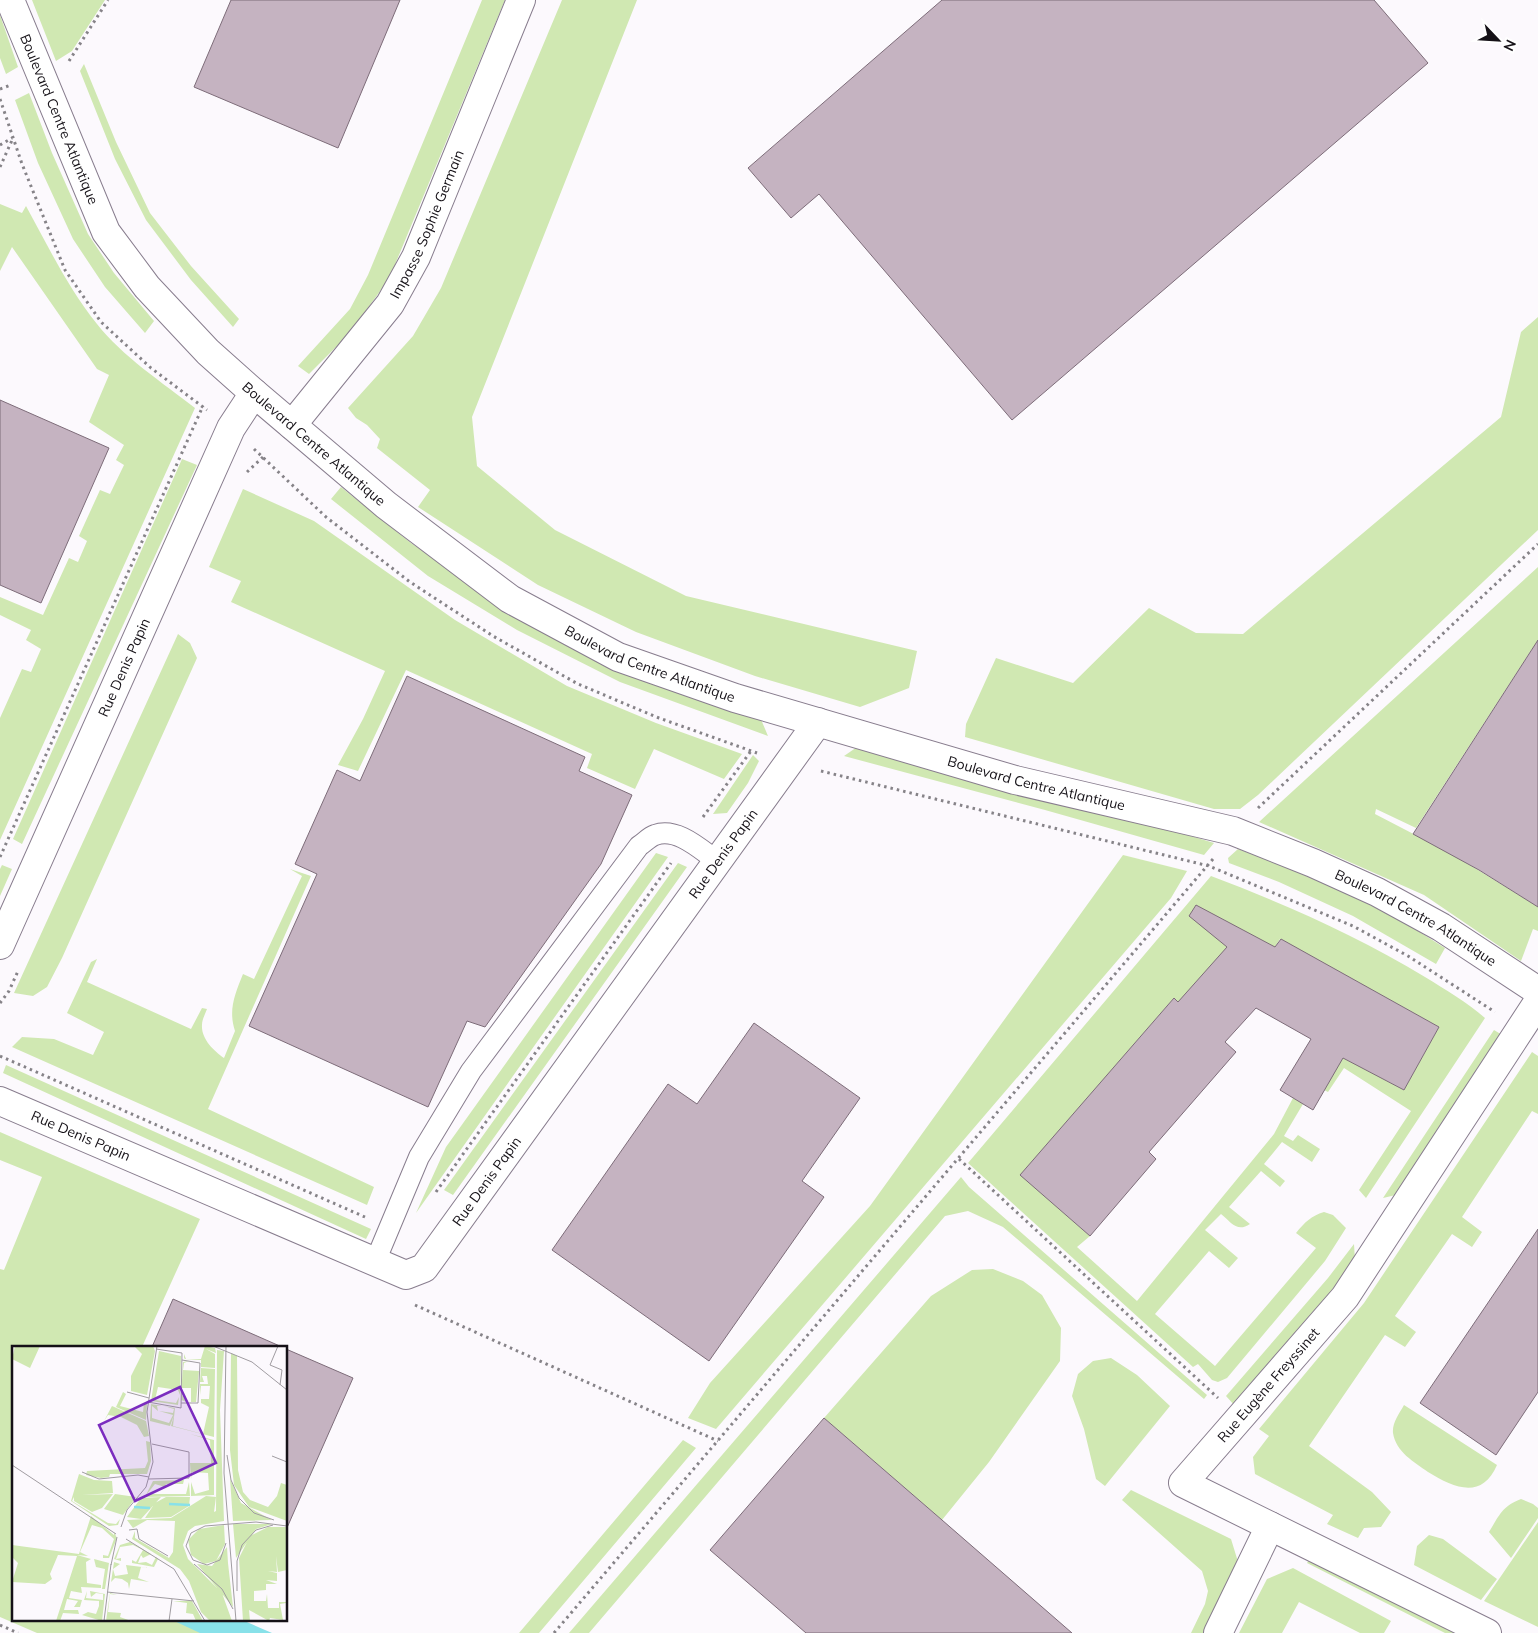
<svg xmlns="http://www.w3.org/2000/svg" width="1538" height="1633" viewBox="0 0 1538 1633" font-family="Mulish,sans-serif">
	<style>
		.green { fill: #d0e8b2 }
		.water { fill: #88e1e9 }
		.building { fill: #c5b3c1; stroke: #7d6c79 }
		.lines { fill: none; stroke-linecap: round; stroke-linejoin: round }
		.lane-casing { stroke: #887d8e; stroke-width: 22 }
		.street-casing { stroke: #887d8e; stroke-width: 30 }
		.path { stroke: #868388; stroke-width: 3; stroke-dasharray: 2.5 4; stroke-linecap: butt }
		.lane { stroke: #fff; stroke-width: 20 }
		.street { stroke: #fff; stroke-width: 28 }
		.labels { text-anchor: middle; stroke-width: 4; stroke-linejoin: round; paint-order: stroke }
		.street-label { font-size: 14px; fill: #151117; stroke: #fff }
		.inset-river { fill: none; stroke: #88e1e9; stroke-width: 2.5 }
		.inset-road { fill: none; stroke: #a09ca1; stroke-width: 1 }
		.view { fill: #7b2cbf; fill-opacity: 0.15; stroke: #7b2cbf; stroke-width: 2.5 }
		.inset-edge { fill: none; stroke: #151117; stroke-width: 2.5 }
	</style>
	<rect width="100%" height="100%" fill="#fcf9fd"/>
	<path class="green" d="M32 0H105L72 51 56 61Z
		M482 0H505L389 279 348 335 309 374 298 366 350 309 368 275Z
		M562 0H637L472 417 477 466 555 530 686 596 917 651 909 688 860 707 755 676 636 632 538 585 418 507 430 490 377 448 380 439 367 425 356 418 348 408 413 336 441 288Z
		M0 15 18 67 6 74 0 58Z
		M84 64 116 142 150 213 191 266 239 319 233 327 191 280 146 220 115 159 80 71Z
		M29 93 52 153 88 234 114 273 154 321 145 333 105 287 73 239 38 163 15 100Z
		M0 204 22 213 26 206C48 246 68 288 97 324 122 356 163 383 195 408L0 840V718L22 669 31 672 41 649 26 640 31 630 0 615V597L43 615 69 558 78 562 87 541 79 536 100 490 110 494 124 465 116 460 124 445 89 422 109 375 97 369 12 247 0 271Z
		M1538 317V530L1258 795 1240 809H1214L965 737 966 724 996 658 1073 683 1149 608 1196 633 1243 634 1501 417 1521 332Z
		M182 459 197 465 22 844 13 839Z
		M341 487 411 543 531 624 760 717 768 736 620 682 517 630 428 576 331 499Z
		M243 489 314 521 455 620 567 686 656 723 742 754 724 779 654 749 635 789 587 768 592 754 406 670 358 771 338 765 363 719 385 671 231 602 241 581 209 567Z
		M1538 567V652L1532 649 1416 828 1376 809 1375 814 1452 854 1535 905 1538 900V931L1533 929 1521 961 1424 895 1259 822Z
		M178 634 190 643 197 658 62 958 47 987 33 996 14 993Z
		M860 745 1056 795 1214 843 1204 855 1045 810 844 756Z
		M753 755 759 761 748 783 727 813 713 814Z
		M1238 849 1327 882 1402 921 1445 948 1436 964 1353 916 1279 882 1229 863 1228 858Z
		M656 853 668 857 416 1213 446 1147Z
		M1123 855 1187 871 1171 898 716 1429 688 1418 710 1383 870 1206Z
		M678 863 687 867 453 1195 444 1190Z
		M2 865 12 869 0 896V869Z
		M290 869 311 876 208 1109 374 1187 367 1205 12 1047 22 1037 54 1039 93 1055 104 1032 67 1013 91 962 97 959 87 982 191 1029 202 1008 207 1009C205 1014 202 1020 202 1025 201 1039 214 1051 224 1058L235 1031C228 1010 235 994 243 974L254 979 302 876Z
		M1211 876C1285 904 1358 936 1425 977 1446 990 1467 1002 1485 1018L1366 1198 1359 1190 1411 1111 1344 1068 1328 1092 1324 1090 1331 1051 1404 1090 1439 1027 1280 939 1275 947 1178 1002 1174 998 1021 1175 1090 1236 1077 1247 1137 1301 1274 1134 1293 1098 1303 1104 1284 1136 1293 1141 1298 1135 1320 1149 1312 1162 1282 1142 1264 1164 1285 1181 1280 1187 1261 1171 1229 1207 1250 1224C1237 1233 1231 1222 1221 1214L1205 1230 1238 1258 1229 1268 1209 1251 1155 1314 1215 1366 1316 1248 1296 1233C1305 1222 1311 1216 1324 1212L1333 1215 1346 1228 1325 1261 1227 1378 1218 1382 1212 1380 1198 1364 1193 1367 968 1163Z
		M1494 1030 1504 1036 1400 1194 1383 1198Z
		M1532 1052 1538 1056V1114L1532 1111 1462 1217 1482 1232 1472 1247 1452 1234 1395 1316 1416 1332 1405 1347 1385 1335 1309 1446 1372 1492 1391 1512 1381 1527 1364 1528 1358 1538 1327 1524 1333 1515 1255 1474 1253 1457 1269 1436 1259 1429 1364 1303Z
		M6 1065 371 1229 366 1239 3 1073Z
		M0 1132 200 1219 142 1347H14V1619H192L222 1633H37L0 1617V1269L4 1270 42 1177 0 1160Z
		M961 1177 969 1187 1207 1395 1204 1399 1003 1227 968 1211 945 1216 589 1633H569Z
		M1354 1244 1355 1260 1336 1288 1235 1406 1226 1396 1328 1278Z
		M993 1269 1023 1281 1042 1295 1061 1328 1060 1361 989 1462 942 1520 824 1418 931 1296 972 1270Z
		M1111 1358 1137 1375 1170 1406 1105 1486 1096 1479 1084 1429 1072 1396 1078 1374 1093 1361Z
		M1404 1405 1497 1465C1482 1500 1454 1488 1428 1472 1414 1462 1396 1452 1393 1433 1392 1423 1399 1414 1404 1405Z
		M683 1440 696 1448 539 1633H519Z
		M1131 1490 1231 1539 1239 1565 1205 1633H1191L1205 1604 1208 1591 1202 1571 1122 1500Z
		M1521 1499 1533 1504 1538 1508V1518L1511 1558 1489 1532C1499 1516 1502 1506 1521 1499Z
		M1538 1522V1627L1484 1601Z
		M1429 1535 1443 1539 1497 1579 1481 1600 1414 1565 1417 1546Z
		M1314 1552 1476 1633H1445L1307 1563Z
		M1293 1568 1391 1621 1384 1633H1360L1299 1602 1282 1633H1239L1267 1579Z"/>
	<path class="water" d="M170 1619H240L272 1633H200Z"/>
	<path class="building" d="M231 0H400L338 148 194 87Z
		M942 0H1374L1428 63 1012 420 819 194 791 218 748 168Z
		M0 400 109 448 41 603 0 585Z
		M1538 640V907L1479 870 1413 834Z
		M407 676 585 757 579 771 632 795 601 864 485 1027 467 1021 428 1107 249 1026 317 874 295 864 337 770 360 781Z
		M1196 905 1275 947 1281 939 1439 1027 1404 1090 1343 1058 1313 1110 1280 1090 1311 1039 1256 1008 1225 1042 1236 1052 1149 1152 1156 1159 1090 1236 1020 1175 1174 998 1178 1002 1227 947 1189 916Z
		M754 1023 860 1098 802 1181 824 1197 709 1361 552 1250 668 1084 697 1104Z
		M1538 1229V1392L1496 1455 1420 1403Z
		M173 1299 282 1347H152Z
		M286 1349 353 1378 286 1530Z
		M824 1418 942 1520 1072 1633H806L710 1550Z"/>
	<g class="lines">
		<g class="lane-casing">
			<path id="lane" d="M375 1262 419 1157 471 1071 639 846C644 843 649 837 655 835 677 827 700 849 717 861"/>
		</g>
		<g class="street-casing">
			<g id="street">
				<path id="s1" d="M10 0 106 232 147 287 208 352 254 393 386 505 510 599 618 657 735 698 1015 780 1233 831 1313 863 1377 892 1441 927 1538 991"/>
				<path id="s2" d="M292 425 390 304 416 257 521 0"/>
				<path id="s3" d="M0 945 231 428 254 393"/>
				<path id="s4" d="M0 1101 406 1275 424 1268 818 722"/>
				<path d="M1218 1633 1270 1526"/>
				<path id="s5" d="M1487 1633 1183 1483 1345 1297 1538 1002"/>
			</g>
		</g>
		<path class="path" d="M69 61 108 0
			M0 89 11 85
			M0 99 22 164 65 270 101 322 151 368 207 410
			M0 145 12 138
			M0 167 13 138
			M254 449 326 517 410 582 493 636 578 684 659 718 757 753
			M247 472 263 457
			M821 771 1209 866 1353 926 1408 956 1495 1012
			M1258 808 1538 544
			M703 817 751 751
			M0 857 203 406
			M0 1003 9 991 18 971
			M0 1056 365 1217
			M959 1159 1218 1398
			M436 1192 671 863
			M415 1305 718 1441
			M0 1625 18 1633
			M554 1633 1213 859"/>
		<use href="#lane" class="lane"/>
		<use href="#street" class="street"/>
	</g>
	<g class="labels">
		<g class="street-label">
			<text dy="5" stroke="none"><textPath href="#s1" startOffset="129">Boulevard Centre Atlantique</textPath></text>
			<text dy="5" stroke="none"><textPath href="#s2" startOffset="244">Impasse Sophie Germain</textPath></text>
			<text dy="5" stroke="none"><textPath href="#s1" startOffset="549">Boulevard Centre Atlantique</textPath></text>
			<text dy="5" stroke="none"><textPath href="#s1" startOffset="954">Boulevard Centre Atlantique</textPath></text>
			<text dy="5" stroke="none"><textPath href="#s3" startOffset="304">Rue Denis Papin</textPath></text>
			<text dy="5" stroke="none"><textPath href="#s1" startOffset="1359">Boulevard Centre Atlantique</textPath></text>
			<text dy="5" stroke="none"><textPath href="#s4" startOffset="972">Rue Denis Papin</textPath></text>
			<text dy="5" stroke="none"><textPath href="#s1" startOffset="1764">Boulevard Centre Atlantique</textPath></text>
			<text dy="5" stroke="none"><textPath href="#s4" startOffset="88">Rue Denis Papin</textPath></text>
			<text dy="5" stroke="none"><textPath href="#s4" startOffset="568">Rue Denis Papin</textPath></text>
			<text dy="5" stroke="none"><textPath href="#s5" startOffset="469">Rue Eugène Freyssinet</textPath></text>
		</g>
	</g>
	<g transform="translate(12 1346)">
		<rect width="275" height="275" fill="#fcf9fd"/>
		<path d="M3 0H28L18 22 0 13ZM122 0H141L143 5 135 49 119 45V30L130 8ZM193 0 203 2 204 7 194 3 203 8V22L189 21V14L173 13 172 12V8L174 13H189ZM205 4 212 5 208 64 212 175 183 180 176 185 171 199 176 213 210 247 220 275H198L189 266 177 235 168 223 120 193 123 185V192L157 212 161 206 163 175 135 174 121 182 115 174 159 172 194 150 204 151 202 166 204 165ZM147 5 169 10 168 49 166 44 146 41 143 54 164 57 167 51 166 59 139 55ZM219 7 225 10 226 124 231 146 238 154 256 161 265 150 269 137 275 139V175L237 161 222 139 218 104ZM177 15 172 17 171 24 187 25 184 56H179V42H170V49L175 56 169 54 171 16ZM189 22 203 23 202 91 159 80 162 69 158 80 138 75 139 58 150 60H145L146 65 140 60V72L157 77 161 69 147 65 161 67 162 63 152 60 163 62 161 80 191 88 197 61 189 57V53H197L198 40H189L188 49V38H196L195 30H190L192 36H188ZM111 46 114 48 108 60 131 66 132 57 135 58 134 74 104 61ZM100 60 134 75 137 90 132 91 125 79 109 71 96 69 92 75ZM178 88 202 94V149L179 150V136L183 148 197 144 196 127 180 126 179 133 178 117H199L198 94ZM134 95 138 96 139 115 135 128H98L97 131 89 132 74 129 75 125 133 122 136 115ZM67 128 82 134 100 135 101 147 70 149 101 148 90 162 80 166 62 155V151L60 155 96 177 104 178 108 173 106 179 97 180 59 155ZM218 133 229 157 260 174 221 175ZM172 134 171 138H154L153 141 143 138 135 148H174L177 136 178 150 133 151 141 135ZM103 148 124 151 111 169 92 163ZM149 151 129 173 115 171 129 152ZM154 151H178L177 160 159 171 133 172 143 157ZM79 170 102 189V186L105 192 97 212H91V209L96 210 102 193 90 182 80 179 68 206 76 210 65 209 79 213 74 216 75 237 89 239V242L69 241 70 247 59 245 57 252 70 254 68 261H62L66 255 55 253 52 264H66L67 268 51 267 48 275H44L65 210 46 209 38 228 40 233 33 238 0 236 6 217 0 211V220V199L67 208ZM221 178H260L244 183 224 212ZM212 179 213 198 204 215 192 218 179 209 176 194 187 183ZM256 181H275V224L266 226 264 210 265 226 256 225 265 227V235L254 234 265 238H254V244L242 245V255H254L255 248 256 262H267V256H275V261L274 257 268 258 271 274 258 272 257 275 237 264 238 275H231L227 212 238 190ZM118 196 139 208 131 212 129 209 126 217 134 216 140 219 144 211 146 213 142 221 120 217V214L124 216 131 204 121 199 108 201 104 213 109 212V215L102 213 108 199ZM215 201 216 217 221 261 185 218 200 220ZM82 213 97 217 93 243H90L93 223 84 221ZM102 216 108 218 101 223 103 230 116 228 114 219 138 222 129 221 126 232 137 236 119 233 117 243 116 237 110 233 103 232 99 236ZM75 245 74 252 91 254V248L84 247 79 251 78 245 93 248 90 275 70 269 76 266 84 268 87 260V255L72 254ZM98 247 105 249 98 248 96 266 109 267 108 271 119 275H94ZM161 255H180L191 275H184L181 268 174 267 175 257Z" fill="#d0e8b2"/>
		<path class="inset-river" d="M157 158 178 159M122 161 138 162"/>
		<path class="inset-road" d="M201 0 240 16 275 44M214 0 212 127 224 275M266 0 258 19 270 24 268 39M115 46 137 52M136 56 169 62 170 7 144 3M169 57H186L188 17 170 14M215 109 219 134 227 152 242 167 262 174M260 110 275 116M0 119 104 188M70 126 87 133 126 129 137 131M136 133 177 132V106L140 98M109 181 115 164 134 141 141 116 135 66 145 0M117 184 125 183 127 193 156 210M114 193 162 223 193 275M214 197 208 214 195 219 181 214 174 200 179 187 193 180 244 176 275 180M182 218 210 243 221 263M99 219 105 191M225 245V215L230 199 244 184 261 179M95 246 182 255M92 275 99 218M157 275 160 253"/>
		<path class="view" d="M168 41 204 117 123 155 87 79Z"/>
		<rect width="275" height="275" class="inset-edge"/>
	</g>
	<g transform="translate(1498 40) rotate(115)" stroke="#ffffff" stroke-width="4" paint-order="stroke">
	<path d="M0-4L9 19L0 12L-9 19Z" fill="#151117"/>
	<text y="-8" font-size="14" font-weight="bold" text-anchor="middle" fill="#151117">N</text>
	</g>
</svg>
